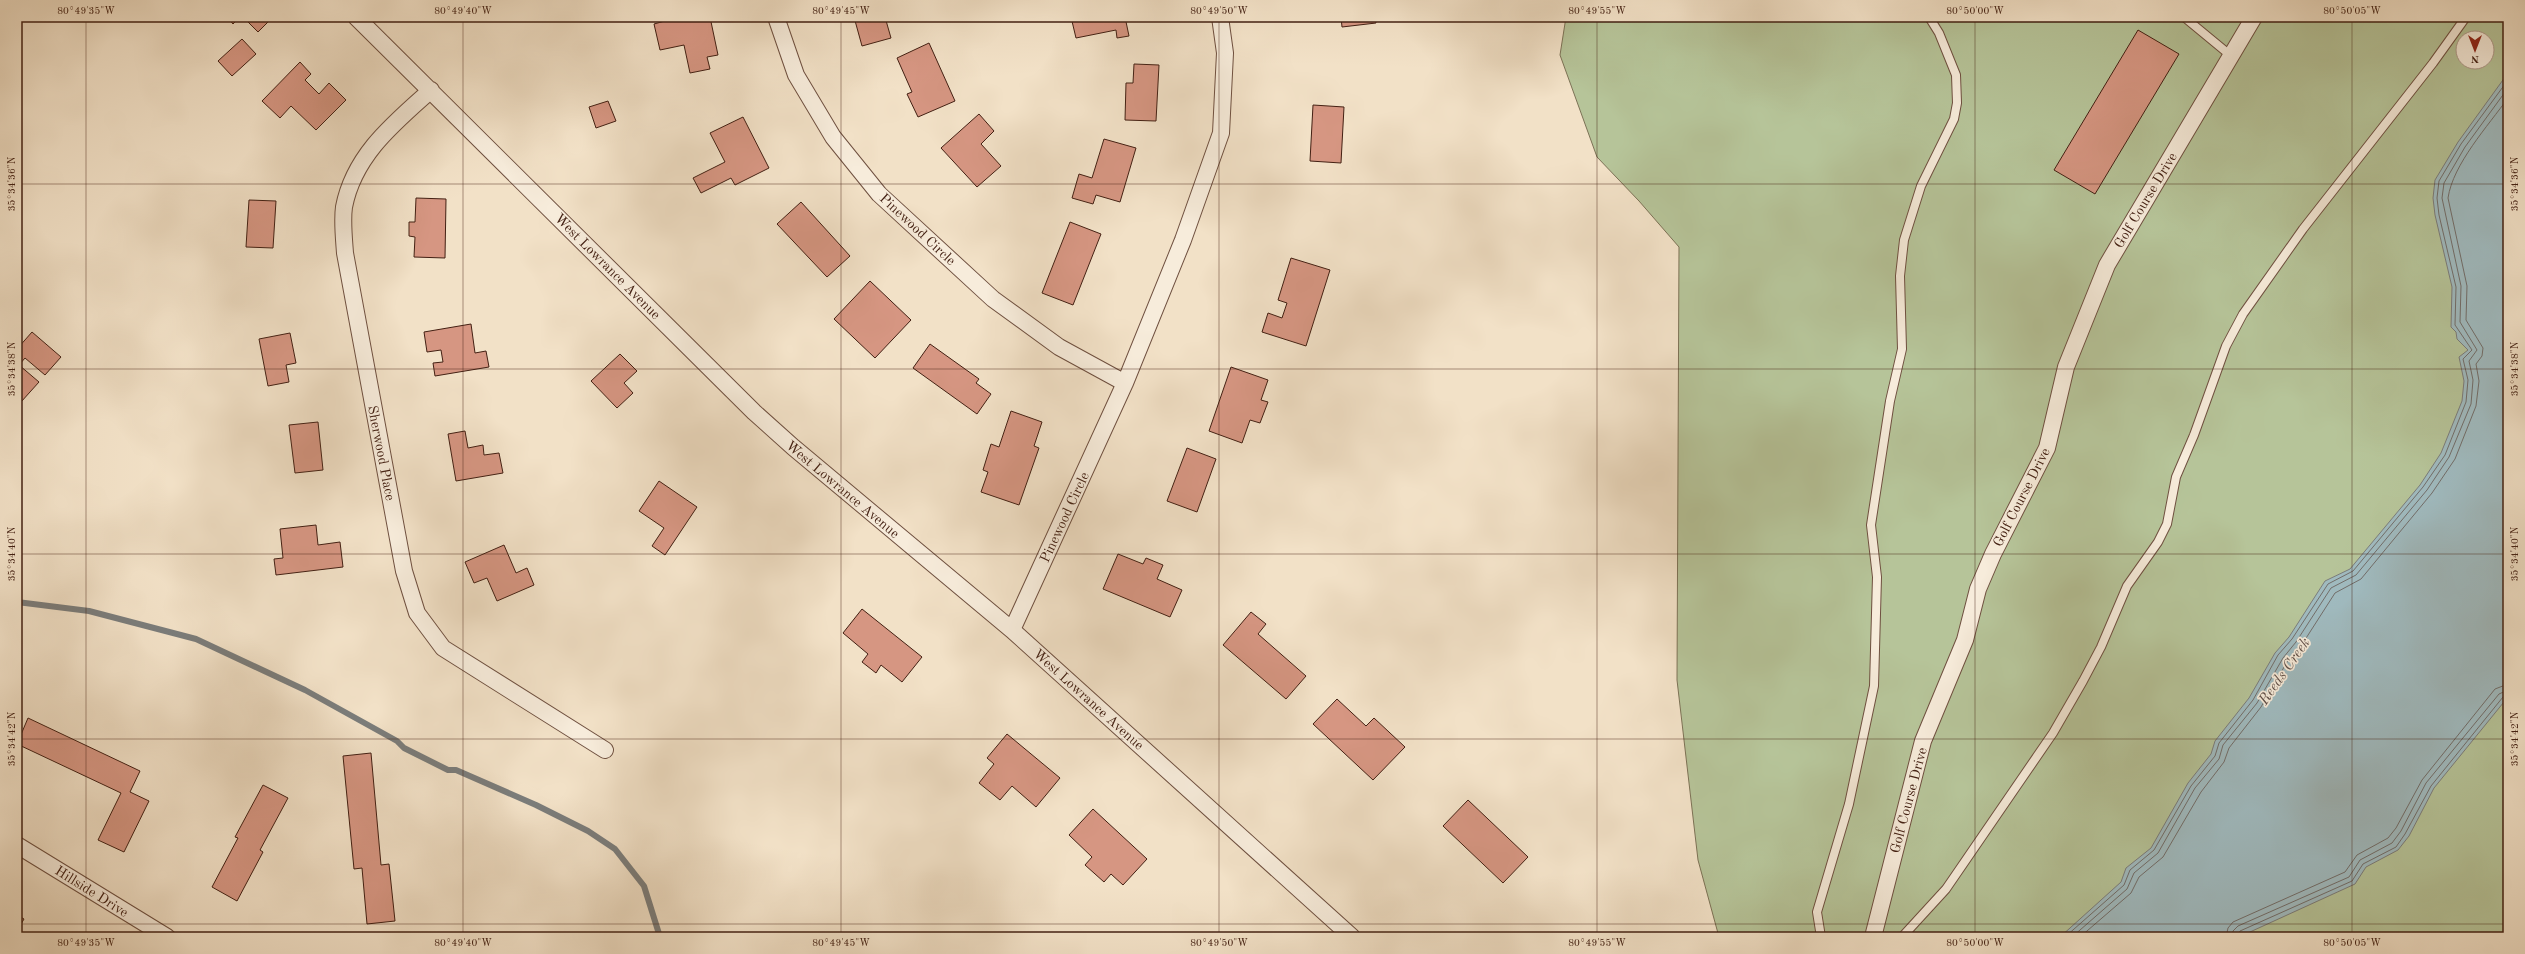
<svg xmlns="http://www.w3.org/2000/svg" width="2525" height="954" viewBox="0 0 2525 954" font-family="'Old Standard TT',serif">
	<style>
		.green { fill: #b6c499; stroke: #7c7256; fill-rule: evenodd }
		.water { fill: #a0bbc0; stroke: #7b7d7b }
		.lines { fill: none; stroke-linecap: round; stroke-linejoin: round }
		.shore { stroke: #726e6a; stroke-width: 1 }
		.stream { stroke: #7b7d7b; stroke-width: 6 }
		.building { fill: #d69682; stroke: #432013 }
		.service-casing { stroke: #6f5040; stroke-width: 10 }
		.minor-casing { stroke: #6f5040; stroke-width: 18 }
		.service { stroke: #f7ecdb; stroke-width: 8 }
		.minor { stroke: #f7ecdb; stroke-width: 16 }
		.ticks { fill: none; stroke: #432013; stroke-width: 1; stroke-opacity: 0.45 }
		.labels { text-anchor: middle; stroke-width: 3.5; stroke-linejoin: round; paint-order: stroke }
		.street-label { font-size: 14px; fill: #432013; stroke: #f7ecdb }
		.water-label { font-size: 15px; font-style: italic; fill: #5f4e47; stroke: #f7ecdb }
		.neatline { fill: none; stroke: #432013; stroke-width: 1.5 }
		.ticks-label { font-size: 10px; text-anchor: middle; fill: #432013 }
	</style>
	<rect width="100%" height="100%" fill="#f2e1c7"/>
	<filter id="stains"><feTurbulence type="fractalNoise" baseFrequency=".005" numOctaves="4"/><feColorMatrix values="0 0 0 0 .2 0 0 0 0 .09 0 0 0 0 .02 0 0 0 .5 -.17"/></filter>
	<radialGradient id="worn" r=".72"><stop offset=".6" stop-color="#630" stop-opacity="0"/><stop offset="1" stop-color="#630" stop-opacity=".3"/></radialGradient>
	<path class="green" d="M1566 17H2508V937H1719L1698 860 1677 680 1679 247 1639 201 1597 157 1560 55ZM2463 38H2487V62H2463Z"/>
	<path class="water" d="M2508 73V697L2434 788 2409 836 2398 850 2366 867 2355 884 2239 937H2060L2121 882 2126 868 2151 848 2188 783 2211 754 2215 741 2249 698 2275 653 2289 637 2325 581 2350 569 2420 485 2441 453 2462 401 2464 381 2459 357 2468 350 2457 339 2456 332 2451 327 2452 287 2435 215 2433 198 2435 180 2458 142Z"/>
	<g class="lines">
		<path class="shore" d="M2065 937 2124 885 2130 870 2154 850 2191 786 2215 756 2219 743 2253 700 2278 655 2292 639 2328 584 2353 571 2423 487 2445 455 2466 402 2468 380 2463 359 2472 350 2455 325 2456 287 2439 215 2437 198 2439 181 2461 144 2508 80
			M2072 937 2127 889 2134 873 2158 853 2195 788 2219 759 2223 745 2257 703 2283 658 2296 642 2331 588 2356 575 2427 490 2449 457 2471 404 2473 380 2469 361 2477 350 2460 322 2461 286 2442 198 2444 183 2465 147 2508 88
			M2080 937 2131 893 2139 877 2163 857 2201 792 2224 762 2229 748 2261 707 2287 662 2301 646 2335 593 2361 579 2432 493 2455 459 2476 406 2479 381 2476 364 2482 356 2483 348 2466 320 2467 286 2448 198C2453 164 2488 126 2508 98
			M2226 937 2228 928 2233 922 2345 872 2357 855 2388 838 2396 828 2422 780 2495 689 2508 684
			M2232 937 2233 931 2238 926 2349 877 2360 860 2392 843 2401 831 2426 783 2499 694 2508 690
			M2237 937 2240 931 2352 881 2363 864 2396 847 2405 834 2431 786 2503 697 2508 695"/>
		<path class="stream" d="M17 602 89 611 196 639 305 690 397 741 404 748 448 770H456L536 805 588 831 615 849 644 886 660 937"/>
	</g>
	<path class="building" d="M227 17H240L233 24Z
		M243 17H273L258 32Z
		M679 17H710L718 55 707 57 710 69 690 73 684 45 660 50 654 24Z
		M854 17H885L891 38 862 46Z
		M1071 17H1125L1129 36 1117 38 1116 30 1076 38Z
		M1341 17H1375L1376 23 1342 27Z
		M2138 30 2179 54 2095 194 2054 170Z
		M242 39 256 54 232 76 218 61Z
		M929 43 955 101 918 117 907 94 912 92 897 58Z
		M300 62 311 74 305 80 319 94 329 83 346 100 316 130 291 106 280 118 262 101Z
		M1134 64 1159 65 1156 121 1125 120 1126 83H1133Z
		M608 101 616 121 596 128 589 107Z
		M1313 105 1344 107 1341 163 1310 161Z
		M979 114 994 131 981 144 1001 166 977 187 941 148Z
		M743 117 769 168 735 185 731 178 701 193 693 178 725 162 710 133Z
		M1104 139 1136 148 1120 202 1096 195 1093 204 1072 198 1079 174 1092 178Z
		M416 198 446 199 445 258 414 257 415 237 409 236V222H415Z
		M249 200 276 201 273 248 246 247Z
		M801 202 850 256 827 277 777 224Z
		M1070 222 1101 234 1073 305 1042 293Z
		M1291 258 1330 270 1306 346 1262 332 1268 313 1282 318 1287 303 1278 300Z
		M870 281 911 320 875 358 834 319Z
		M471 324 475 353 486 351 489 367 435 376 433 363 443 362 441 350 427 352 424 332Z
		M32 332 61 357 45 375 25 358 19 365 39 382 21 402 17 398V349Z
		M290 333 296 363 286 365 289 382 268 386 259 339Z
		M930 344 979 379 976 383 991 394 977 414 913 368Z
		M620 354 637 371 624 383 633 393 617 408 591 381Z
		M1231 367 1268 380 1261 400 1268 402 1260 423 1250 420 1242 443 1209 431Z
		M1011 411 1042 422 1034 446 1039 448 1019 505 981 492 988 472 983 470 991 444 999 447Z
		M318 422 323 470 295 473 289 425Z
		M465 431 468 448 483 445 484 455 499 453 503 473 456 481 448 434Z
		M1187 448 1216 459 1197 512 1167 501Z
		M659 481 697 507 665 555 652 546 664 528 639 511Z
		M316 525 318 545 340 542 343 567 276 575 274 559 283 558 280 529Z
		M504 545 516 573 527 568 534 585 497 601 487 578 474 583 465 562Z
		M1118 554 1143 564 1146 558 1163 565 1157 579 1182 590 1170 617 1103 589Z
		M862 609 922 657 902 682 881 665 876 673 862 662 868 654 843 633Z
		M1251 612 1266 624 1258 634 1306 676 1286 699 1223 645Z
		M1337 699 1366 726 1374 718 1405 747 1373 780 1313 724Z
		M28 718 140 771 130 792 149 801 124 852 98 840 121 793 17 744Z
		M1007 734 1060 778 1036 807 1012 786 1000 800 979 783 994 764 987 758Z
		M371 753 381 865 389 864 395 921 367 924 362 868 354 869 343 756Z
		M263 785 288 798 260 850 263 852 237 901 212 887 238 838 235 837Z
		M1468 800 1528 857 1503 883 1443 826Z
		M1093 809 1147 859 1123 885 1111 874 1104 882 1085 865 1092 857 1069 835Z
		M17 915 24 919 17 931Z"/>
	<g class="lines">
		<g class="service-casing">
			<path id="service" d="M2184 17 2230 55
				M1821 937 1817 912 1849 804 1874 686 1877 577 1871 525 1890 401 1902 349 1900 276 1904 240 1921 186 1954 119 1957 103 1956 75 1939 33 1929 17
				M1902 937 1946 889 2053 733 2083 681 2101 647 2127 586 2158 542 2167 524 2176 477 2194 435 2226 346 2243 314 2303 229 2433 63 2466 17"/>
		</g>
		<g class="minor-casing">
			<path id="minor" d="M356 17 754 412 793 447 1012 630 1352 937
				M776 17 796 75 833 137 879 194 993 299 1059 347 1125 383 1183 240 1221 133 1225 53 1220 17
				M431 90C394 123 354 155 344 207 342 221 344 239 345 253L404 571 417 613 443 648 605 750
				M1012 630 1125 383
				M17 845 167 937
				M1873 937 1923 741 1965 640 1978 589 1993 554 2047 448 2066 367 2107 265 2254 17"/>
		</g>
		<use href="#service" class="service"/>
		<use href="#minor" class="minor"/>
	</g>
	<path class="ticks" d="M86 17V937M463 17V937M841 17V937M1219 17V937M1597 17V937M1975 17V937M2352 17V937M17 184H2508M17 369H2508M17 554H2508M17 739H2508M17 924H2508"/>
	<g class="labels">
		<g class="street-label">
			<text transform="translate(2145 200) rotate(-59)" y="5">Golf Course Drive</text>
			<text transform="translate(918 229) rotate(43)" y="5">Pinewood Circle</text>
			<text transform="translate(608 266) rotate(45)" y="5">West Lowrance Avenue</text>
			<text transform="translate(382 453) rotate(79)" y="5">Sherwood Place</text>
			<text transform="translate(843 489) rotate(40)" y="5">West Lowrance Avenue</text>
			<text transform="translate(2021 497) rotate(-63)" y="5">Golf Course Drive</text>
			<text transform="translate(1064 517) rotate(-65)" y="5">Pinewood Circle</text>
			<text transform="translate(1089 699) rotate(42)" y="5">West Lowrance Avenue</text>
			<text transform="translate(1908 800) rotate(-75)" y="5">Golf Course Drive</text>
			<text transform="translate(92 891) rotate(32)" y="5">Hillside Drive</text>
		</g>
		<g class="water-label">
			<text transform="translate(2284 671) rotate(-55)" y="5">Reeds Creek</text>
		</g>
	</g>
	<rect width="2525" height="954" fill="none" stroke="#f2e1c7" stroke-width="44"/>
	<g transform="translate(2475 50) rotate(180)"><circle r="19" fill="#f7ecdb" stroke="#af9a8b"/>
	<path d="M0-3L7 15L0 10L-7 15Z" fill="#8f2418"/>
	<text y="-6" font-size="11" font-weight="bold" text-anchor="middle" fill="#432013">N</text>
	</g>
	<rect x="22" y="22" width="2481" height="910" class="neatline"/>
	<g class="ticks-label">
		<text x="86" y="14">80°49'35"W</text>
		<text x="463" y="14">80°49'40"W</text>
		<text x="841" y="14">80°49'45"W</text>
		<text x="1219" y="14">80°49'50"W</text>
		<text x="1597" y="14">80°49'55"W</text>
		<text x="1975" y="14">80°50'00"W</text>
		<text x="2352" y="14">80°50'05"W</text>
		<text transform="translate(2514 184) rotate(-90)" y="4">35°34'36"N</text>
		<text transform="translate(11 184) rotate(-90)" y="4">35°34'36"N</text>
		<text transform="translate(2514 369) rotate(-90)" y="4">35°34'38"N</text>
		<text transform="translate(11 369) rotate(-90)" y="4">35°34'38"N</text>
		<text transform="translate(2514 554) rotate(-90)" y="4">35°34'40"N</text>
		<text transform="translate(11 554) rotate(-90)" y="4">35°34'40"N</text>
		<text transform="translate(2514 739) rotate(-90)" y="4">35°34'42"N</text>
		<text transform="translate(11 739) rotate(-90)" y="4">35°34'42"N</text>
		<text x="86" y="946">80°49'35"W</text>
		<text x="463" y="946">80°49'40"W</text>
		<text x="841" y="946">80°49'45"W</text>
		<text x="1219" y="946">80°49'50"W</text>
		<text x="1597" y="946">80°49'55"W</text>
		<text x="1975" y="946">80°50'00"W</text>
		<text x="2352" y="946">80°50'05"W</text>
	</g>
	<rect width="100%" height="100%" filter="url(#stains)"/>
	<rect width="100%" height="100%" fill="url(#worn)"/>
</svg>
